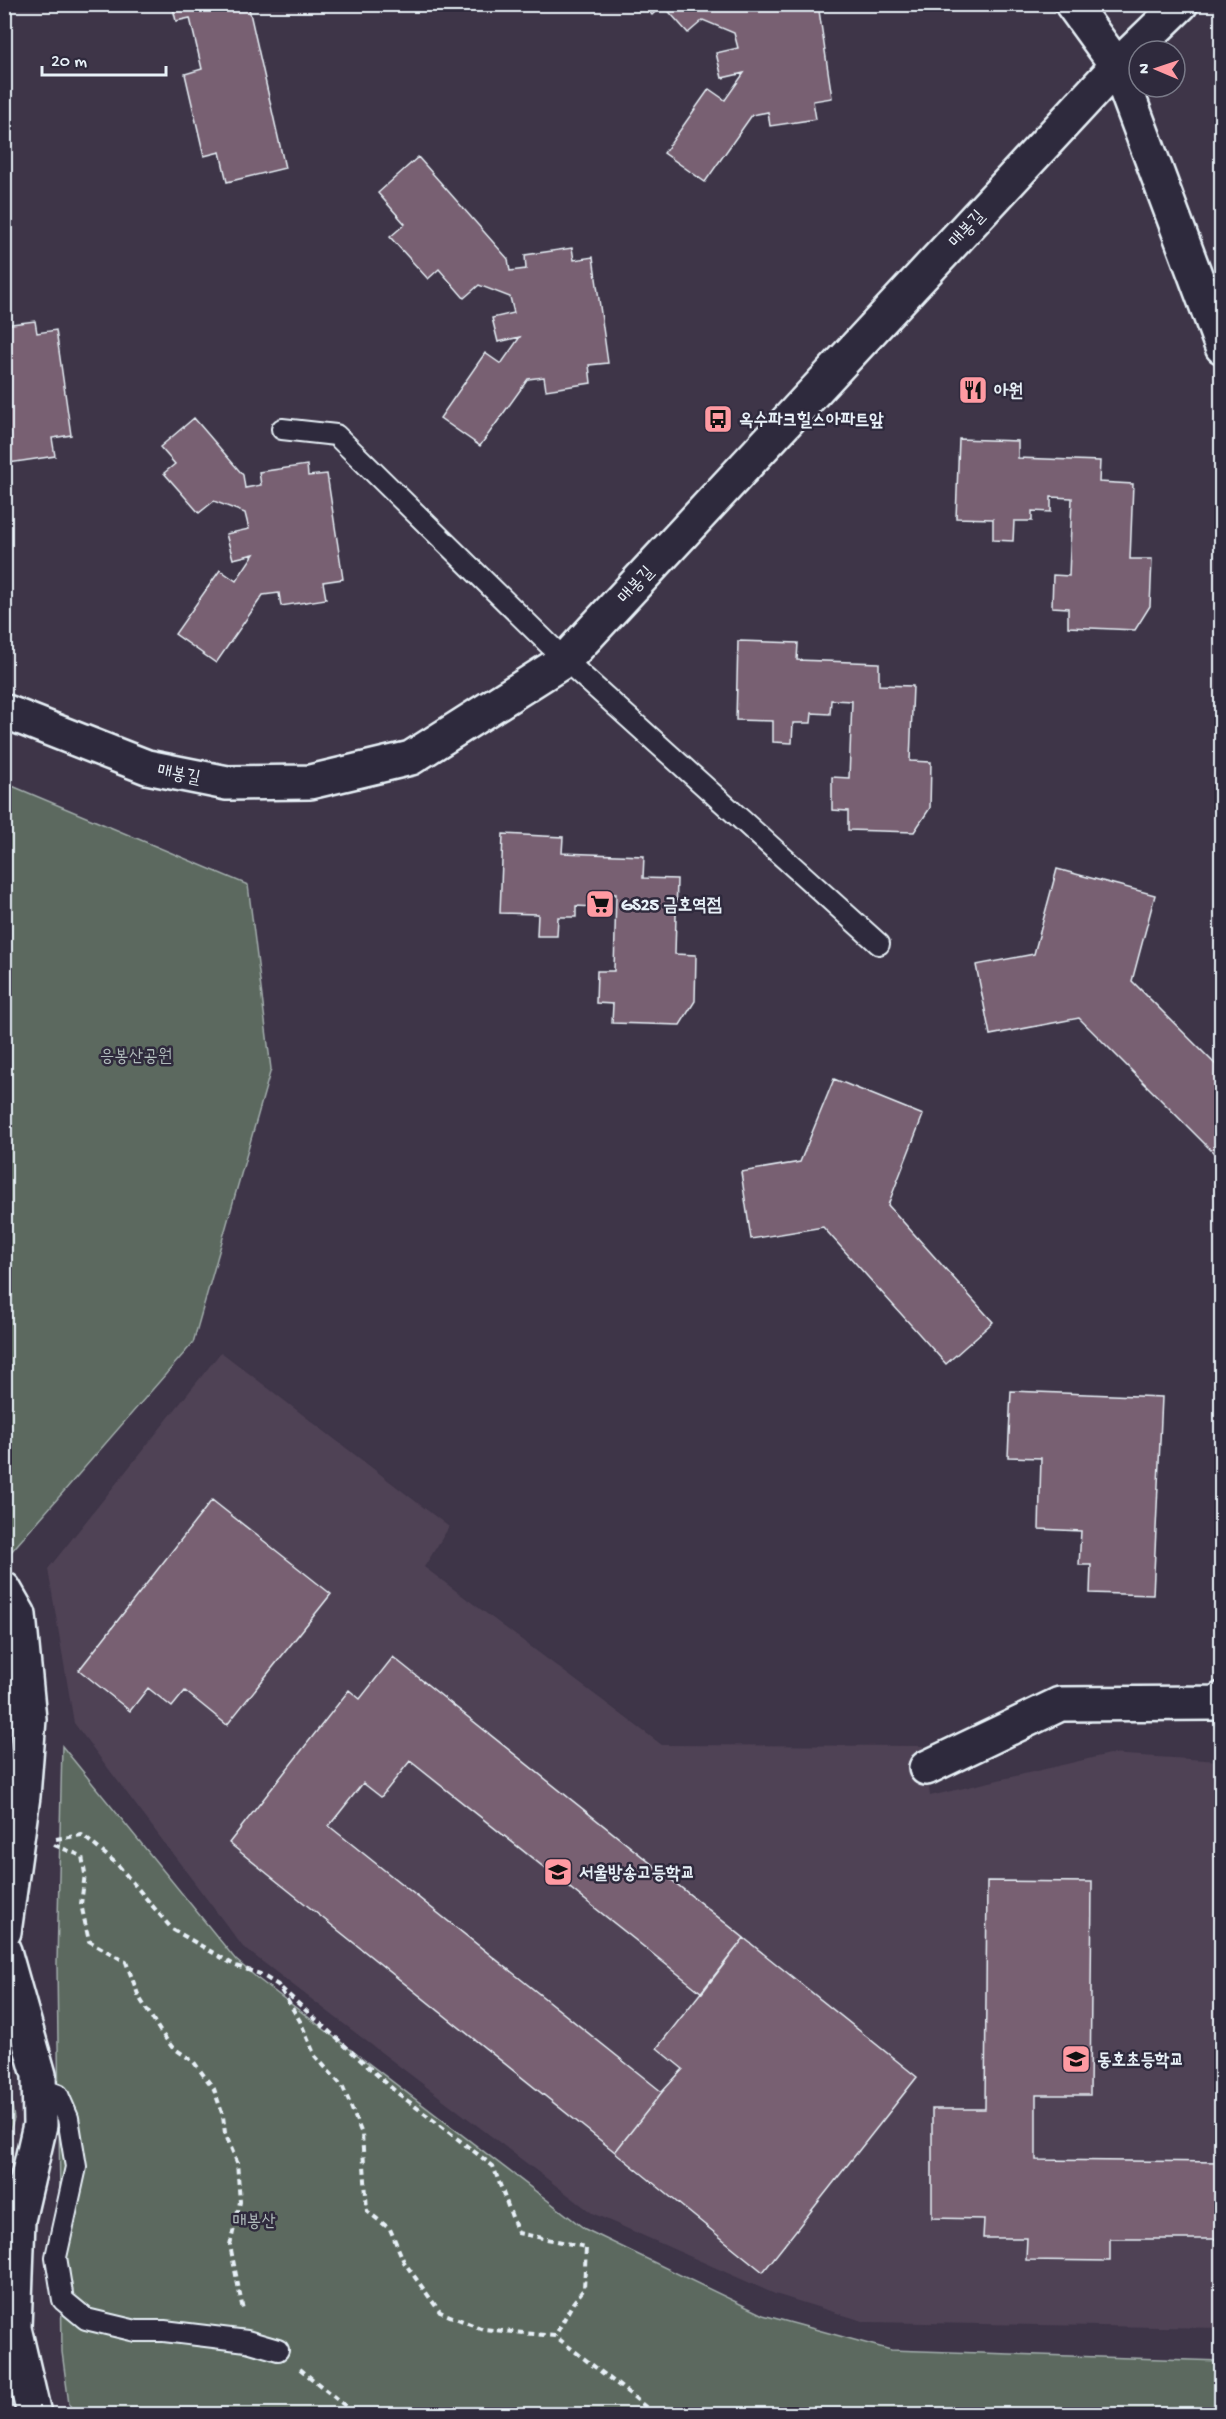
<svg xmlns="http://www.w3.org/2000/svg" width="1226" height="2419" viewBox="0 0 1226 2419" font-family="'Gochi Hand','Poor Story',sans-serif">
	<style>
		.built { fill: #4f4255 }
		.green { fill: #5c695f; stroke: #a2adac; stroke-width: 1.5 }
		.building { fill: #786072; stroke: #e8f1f8; stroke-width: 1.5 }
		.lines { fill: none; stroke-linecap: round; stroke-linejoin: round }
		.lane-casing { stroke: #e8f1f8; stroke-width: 24 }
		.street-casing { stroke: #e8f1f8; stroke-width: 38 }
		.secondary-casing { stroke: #e8f1f8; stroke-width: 38 }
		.path { stroke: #e8f1f8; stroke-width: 4; stroke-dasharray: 6 4.5; stroke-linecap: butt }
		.lane { stroke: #2f2a3d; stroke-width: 20 }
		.street { stroke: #2f2a3d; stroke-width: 33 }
		.secondary { stroke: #2f2a3d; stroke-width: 33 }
		.labels { text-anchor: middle; stroke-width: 5; stroke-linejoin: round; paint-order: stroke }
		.street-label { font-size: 18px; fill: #e8f1f8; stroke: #2f2a3d }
		.poi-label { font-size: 18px; font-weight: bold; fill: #e8f1f8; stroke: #2f2a3d; text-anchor: start }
		.park-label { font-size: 18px; fill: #b0bbbb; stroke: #2f2a3d }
	</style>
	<rect width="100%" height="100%" fill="#3e3548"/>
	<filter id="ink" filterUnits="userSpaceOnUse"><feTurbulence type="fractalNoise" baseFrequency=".0167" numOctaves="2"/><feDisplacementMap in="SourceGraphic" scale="12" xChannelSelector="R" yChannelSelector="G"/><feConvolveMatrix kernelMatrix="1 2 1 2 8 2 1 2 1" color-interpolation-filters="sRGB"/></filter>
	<g filter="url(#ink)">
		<path class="built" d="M221 1352 449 1527 424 1567 662 1745 923 1746 930 1796 1109 1754 1221 1761V2328L866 2322 775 2294 592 2213 243 1947 74 1723 48 1569Z"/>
		<path class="green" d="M5 783 248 885 271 1069 193 1343 11 1552 4 1545Z
			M62 1746 236 1960 257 1978 585 2229 763 2315 891 2350 1221 2361V2414H75L69 2404 62 2352 57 1964Z
			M5 2058 14 2119 5 2144H4Z"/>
		<path class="building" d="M172 4H248L285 168 227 182 220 152 204 156 185 74 202 69 190 18 176 21Z
			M642 4H734L735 7 750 4H818L832 98 813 101 816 119 770 126 768 112 752 115 705 182 664 153 709 89 725 100 744 73 722 78 716 53 738 48 734 33 703 20 688 33 663 5 652 15Z
			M418 157 508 259 510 271 526 269 525 255 572 248 574 260 593 257 608 363 589 365 591 383 546 390 544 377 528 379 480 446 440 418 485 353 501 364 520 337 498 342 492 318 514 313 510 297 479 285 464 298 439 269 428 279 390 237 405 224 378 193Z
			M35 321 37 333 56 330 71 435 52 438 55 456 9 463 7 449 4 450V325Z
			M194 418 243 475 245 488 261 485 259 472 307 465 308 476 327 474 343 579 323 582 326 599 281 606 279 593 263 595 216 663 175 634 220 570 236 581 254 554 233 559 226 534 249 529 245 513 214 501 199 513 164 473 175 464 160 447Z
			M959 439 1018 441V458L1100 461 1099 482 1133 484 1130 559H1152L1150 606 1135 630 1068 627V608L1052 607 1053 575 1069 576 1072 498 1051 497V512L1032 511V521H1014L1013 541 993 540V519L956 518Z
			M738 641 798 643 797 660 879 663V685L913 686 910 761 931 762 930 808 914 832 848 830V811L832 810V777L849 778 852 701 831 700 830 714 812 713 811 723H793L792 743 773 742V721L736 720Z
			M503 834 563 837 562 853 644 856 643 878 677 879 675 954 696 955 695 1001 680 1025 612 1023 613 1004 596 1003 597 971H614L616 894 595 893V907L576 906V917H558L557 936H537L538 914 500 913Z
			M1057 869 1155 895 1132 981 1222 1071V1161L1079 1018 990 1035 976 965 1034 954Z
			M834 1079 923 1115 888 1205 993 1322 946 1364 823 1227 751 1239 741 1172 800 1162Z
			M1011 1391 1162 1397 1153 1595 1090 1593 1091 1565H1079L1081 1531 1039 1529 1041 1458 1008 1457Z
			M212 1500 331 1594 227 1725 185 1691 172 1707 148 1688 130 1711 79 1670Z
			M393 1657 744 1938 702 1993 410 1761 381 1797 363 1783 329 1826 662 2092 615 2152 229 1843 349 1690 360 1699Z
			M987 1881 1092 1882 1090 2095H1036V2160L1222 2162V2239H1110V2261L1026 2260 1027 2238H983L984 2219 932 2218V2109H985Z
			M744 1938 917 2077 763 2272 615 2152 662 2092 683 2069 657 2048Z"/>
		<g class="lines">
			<g class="lane-casing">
				<path id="lane" d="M282 429 336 435 565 660 879 944
					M39 2088 58 2095 68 2118 76 2167 56 2257 63 2300 86 2319 136 2331H164L247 2341 278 2350"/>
			</g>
			<g class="street-casing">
				<path id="street" d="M1072 4 1117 66 1222 347
					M4 1589 19 1615 29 1719 23 1796 4 1932
					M926 1768 1060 1704 1216 1703 1222 1699
					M4 1951 39 2075 40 2125 18 2220 14 2328 34 2414"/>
			</g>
			<g class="secondary-casing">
				<path id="secondary" d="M4 711 147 767 227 783 310 782 411 758 565 660 1117 66 1181 4"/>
			</g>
			<path class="path" d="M56 1839 82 1835 117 1864 172 1929 236 1966 260 1974 278 1985 300 2021 315 2056 343 2087 362 2134 367 2211 390 2229 404 2262 440 2312 483 2329 555 2336 635 2398 654 2414
				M54 1845 82 1856 85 1874 81 1904 89 1941 126 1962 139 1997 160 2031 172 2047 193 2061 214 2089 223 2116 225 2133 237 2162 240 2202 230 2245 243 2310
				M281 1988 395 2091 493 2166 518 2233 586 2247 584 2289 573 2303 555 2336
				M300 2369 355 2414"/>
			<use href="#lane" class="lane"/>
			<use href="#street" class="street"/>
			<use href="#secondary" class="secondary"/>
		</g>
	</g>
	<defs>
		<g id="restaurant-square" transform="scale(1.5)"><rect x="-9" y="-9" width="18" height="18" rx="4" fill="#ff9aa2" stroke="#2f2a3d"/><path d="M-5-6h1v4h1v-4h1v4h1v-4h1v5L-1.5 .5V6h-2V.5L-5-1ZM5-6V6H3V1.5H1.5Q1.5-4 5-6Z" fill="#111"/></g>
		<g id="bus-square" transform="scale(1.5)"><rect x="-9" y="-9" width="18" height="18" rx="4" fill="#ff9aa2" stroke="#2f2a3d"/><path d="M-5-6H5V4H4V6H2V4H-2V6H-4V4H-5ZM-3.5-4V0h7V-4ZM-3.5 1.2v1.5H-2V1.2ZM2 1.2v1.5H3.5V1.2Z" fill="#111"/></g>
		<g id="supermarket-square" transform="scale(1.5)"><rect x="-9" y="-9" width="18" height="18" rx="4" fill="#ff9aa2" stroke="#2f2a3d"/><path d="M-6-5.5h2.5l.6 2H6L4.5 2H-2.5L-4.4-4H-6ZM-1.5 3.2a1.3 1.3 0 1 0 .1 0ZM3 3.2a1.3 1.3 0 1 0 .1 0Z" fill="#111"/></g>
		<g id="school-square" transform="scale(1.5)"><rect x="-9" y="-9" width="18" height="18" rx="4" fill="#ff9aa2" stroke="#2f2a3d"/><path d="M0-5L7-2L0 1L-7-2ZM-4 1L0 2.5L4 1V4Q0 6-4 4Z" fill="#111"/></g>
	</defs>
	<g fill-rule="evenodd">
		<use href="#restaurant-square" x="973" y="390"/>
		<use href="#bus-square" x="718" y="419"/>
		<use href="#supermarket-square" x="600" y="904"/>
		<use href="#school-square" x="558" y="1872"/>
		<use href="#school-square" x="1076" y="2059"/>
	</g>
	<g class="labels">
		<g class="street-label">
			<text transform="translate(966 228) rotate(-47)" y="6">매봉길</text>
			<text transform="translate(635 584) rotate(-47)" y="6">매봉길</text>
			<text transform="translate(179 773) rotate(11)" y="6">매봉길</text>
		</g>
		<g class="poi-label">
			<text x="994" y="396">아원</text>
			<text x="739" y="425">옥수파크힐스아파트앞</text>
			<text x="621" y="910">GS25 금호역점</text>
			<text x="579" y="1878">서울방송고등학교</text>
			<text x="1097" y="2065">동호초등학교</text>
		</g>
		<g class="park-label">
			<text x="136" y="1061">응봉산공원</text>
			<text x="254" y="2226">매봉산</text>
		</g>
	</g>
	<rect width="1226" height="2419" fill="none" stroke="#2f2a3d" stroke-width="24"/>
	<rect x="12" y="12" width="1202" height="2395" fill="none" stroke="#e8f1f8" stroke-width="2" filter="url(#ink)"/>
	<g transform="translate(1157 69) rotate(272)"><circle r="28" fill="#2f2a3d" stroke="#797a88" stroke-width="1.5"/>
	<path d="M0-4.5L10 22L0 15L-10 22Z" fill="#ff9aa2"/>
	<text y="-9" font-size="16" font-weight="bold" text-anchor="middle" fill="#e8f1f8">N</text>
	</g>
	<path d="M42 66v9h124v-9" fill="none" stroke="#e8f1f8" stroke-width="3"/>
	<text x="51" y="66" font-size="18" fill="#e8f1f8" stroke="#2f2a3d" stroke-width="4.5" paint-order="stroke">20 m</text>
</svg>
